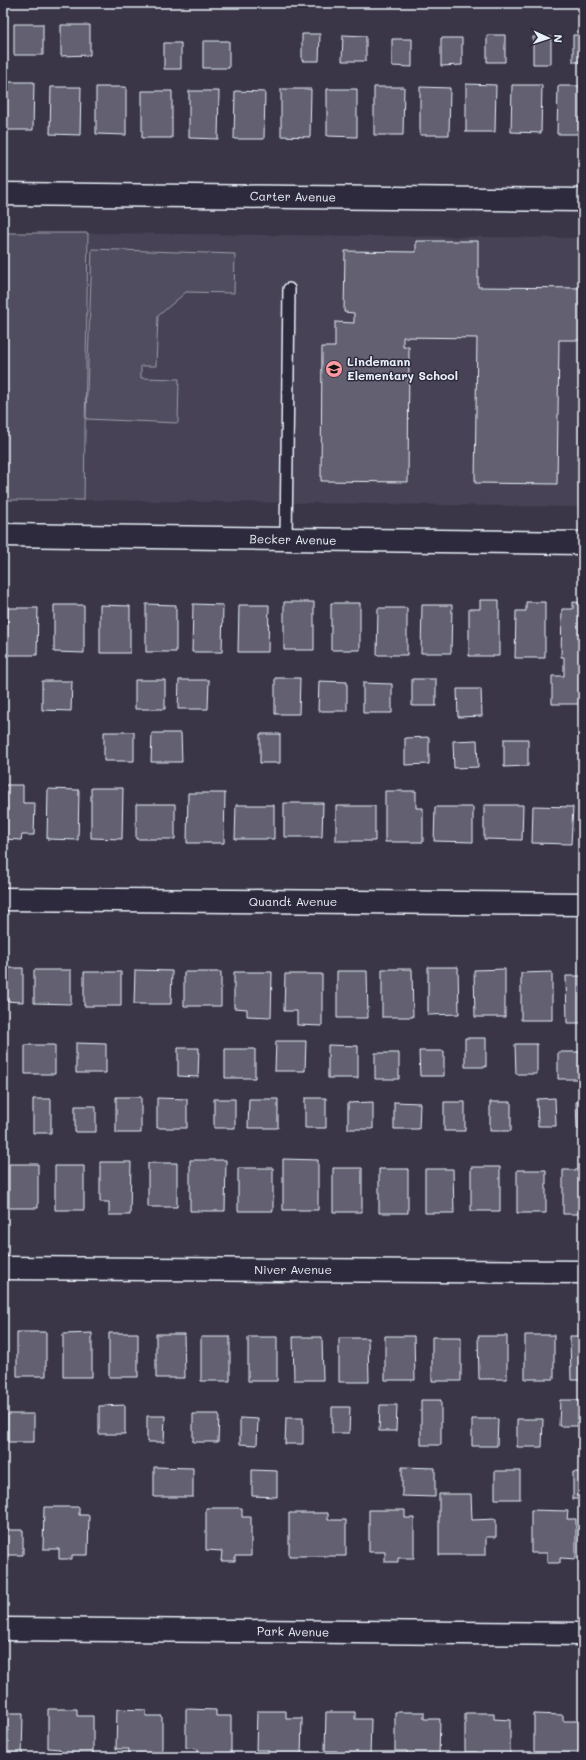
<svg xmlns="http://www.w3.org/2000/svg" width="586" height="1760" viewBox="0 0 586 1760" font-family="Mali,sans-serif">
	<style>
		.built { fill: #464354 }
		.green { fill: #504e5f; stroke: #9ca0ac }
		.building { fill: #636171; stroke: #e8f1f8 }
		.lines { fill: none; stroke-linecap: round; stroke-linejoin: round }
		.lane-casing { stroke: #e8f1f8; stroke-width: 14 }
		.street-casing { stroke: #e8f1f8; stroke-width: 25 }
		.lane { stroke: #2f2a3d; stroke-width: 11 }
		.street { stroke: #2f2a3d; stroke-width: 22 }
		.labels { text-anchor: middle; stroke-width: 3; stroke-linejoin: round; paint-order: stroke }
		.street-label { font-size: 12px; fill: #e8f1f8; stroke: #2f2a3d }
		.poi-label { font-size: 12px; font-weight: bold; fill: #e8f1f8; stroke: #2f2a3d; text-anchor: start }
	</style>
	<rect width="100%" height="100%" fill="#3a3648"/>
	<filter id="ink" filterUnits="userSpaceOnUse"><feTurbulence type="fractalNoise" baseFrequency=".025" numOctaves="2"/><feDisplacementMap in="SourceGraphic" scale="8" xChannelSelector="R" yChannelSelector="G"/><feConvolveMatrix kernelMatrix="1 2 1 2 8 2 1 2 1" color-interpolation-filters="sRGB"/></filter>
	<g filter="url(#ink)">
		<path class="built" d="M88 233 583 238V507L84 500Z"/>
		<path class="green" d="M3 233H88L84 500H3Z
			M92 249 235 254 234 293 186 292 158 316 156 366H141V378L179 379 178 423 86 419Z"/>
		<path class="building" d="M14 24H43V55H14Z
			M61 25H90V55L61 56Z
			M302 34H320L319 61H302Z
			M343 35 366 36V61H342Z
			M487 35H505V62H487Z
			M573 35H583V62H573Z
			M533 37H551V64H533Z
			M441 38H462V65L441 66Z
			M392 39H412V67L392 66Z
			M203 41H229V68H203Z
			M164 43H181V69H164Z
			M4 82H34L33 130H3Z
			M466 84 496 85 495 132H466Z
			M512 85H542L541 133 511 132Z
			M558 86H583V134H557Z
			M51 87H81L80 135 50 134Z
			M96 87H126V135L96 134Z
			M374 87H404L403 135H374Z
			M420 87 450 88 449 135H420Z
			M281 89H311L310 137 281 136Z
			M327 89H357V137L327 136Z
			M142 91H172V138H142Z
			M189 91H219L218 139 189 138Z
			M235 91 265 92 264 139H234Z
			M416 241H478V287L583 288V340H559L557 484 475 483 477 338 403 337V347H409L408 482 321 481 322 347H335V322L354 323V313L344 312 345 251 416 252Z
			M480 600H499V656H469V609H480Z
			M284 602H314V650H284Z
			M526 602H545V658H515L516 611H526Z
			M573 602 583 603V677H579V704H552V676H564V657H561L562 609H573Z
			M331 603H360V650H331Z
			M146 604 176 605V652H146Z
			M193 604 223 605 222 652H192Z
			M54 605H84V653L54 652Z
			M100 605 130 606V653H100Z
			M239 605H269L268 652H238Z
			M422 605H452L451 653H421Z
			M8 608H38L37 655H7Z
			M378 608H407V655H377Z
			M275 678H300L299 714H275Z
			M412 679H436V706H412Z
			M135 680H165V709H135Z
			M179 680H209L208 709H178Z
			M42 681H72L71 711 42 710Z
			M319 681 347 682V711H318Z
			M363 683 392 684V713H363Z
			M457 689H481L482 716 458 717Z
			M104 732H134V761H104Z
			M152 733H181L182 762H151Z
			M260 734H280V763H260Z
			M429 737V764L405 765V738Z
			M504 739H528V766L504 767Z
			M477 740 478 767 454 768 453 741Z
			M3 785H23V803H35L34 835H22L21 840 3 839Z
			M91 788H123L122 839 91 838Z
			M48 789 79 790 78 840 47 839Z
			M385 791H416V808H423V842H385Z
			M188 793H225L224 843H187Z
			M284 803H323L322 837H284Z
			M136 804H175V839H136Z
			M236 805H274V839H235Z
			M484 805H523L522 840 484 839Z
			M336 806H375V841H336Z
			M533 806 573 807 571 844 532 843Z
			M435 807H473V842L434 841Z
			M582 811H583V845H582Z
			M428 967H458L459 1014 428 1015Z
			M3 968H23V1002L3 1001Z
			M382 969H412L413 1017H382Z
			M505 969V1017H475L474 970Z
			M34 970H71V1004L34 1003Z
			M135 970 172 971 171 1004H134Z
			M337 971H367L368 1018H337Z
			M84 972H121V1006H84Z
			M184 972H221V1006H184Z
			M234 972H272L271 1017 247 1016V1009L234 1008Z
			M552 972V1020H521V973Z
			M285 974H322V1026L297 1025V1011H284Z
			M566 976H583V1023H567Z
			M3 1037H6V1075H3Z
			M465 1038H486V1067H465Z
			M276 1041H306L305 1071H275Z
			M76 1043 106 1044V1073H76Z
			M515 1044H537V1074H516Z
			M25 1045H55V1074H25Z
			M328 1045 358 1046V1078H328Z
			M178 1048H199L198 1077 178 1076Z
			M225 1049H255V1078H225Z
			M419 1051H444V1076H420Z
			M558 1052H582V1079H558Z
			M375 1053H399V1079H375Z
			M116 1097H141V1133H116Z
			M157 1098 187 1099V1128H157Z
			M305 1098H326V1128H305Z
			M555 1098 556 1126H538L537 1099Z
			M33 1099H51V1133H33Z
			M214 1099H235V1128H214Z
			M249 1099H278V1128H248Z
			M373 1102V1129H348V1103Z
			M394 1102 420 1103 419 1129H394Z
			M444 1102H465V1131H444Z
			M490 1102H511V1131H490Z
			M576 1102H583V1129H577Z
			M3 1106H4V1134H3Z
			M75 1106H96V1132H75Z
			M283 1159 318 1160V1210H283Z
			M190 1160H226L225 1211H190Z
			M100 1162H131L130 1215H109V1202H100Z
			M148 1163H177V1207H148Z
			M9 1164H38V1208H9Z
			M55 1166H84V1210H55Z
			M471 1167H500V1211H471Z
			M238 1168H273V1211H238Z
			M333 1168H362V1212H333Z
			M379 1169H408V1213H379Z
			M425 1169H453L454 1213H425Z
			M517 1170H546V1213H517Z
			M563 1170H583V1214H563Z
			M17 1332H46V1376H17Z
			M92 1333V1377H63V1334Z
			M109 1333H138V1377H109Z
			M156 1334H184L185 1378H156Z
			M525 1335H554V1379H525Z
			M385 1336H414L415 1380H385Z
			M478 1336H507V1379H479Z
			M570 1336H583V1380H571Z
			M201 1337H230V1381H201Z
			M248 1337H277V1381H248Z
			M293 1337H322L323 1380H294Z
			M432 1337H461V1381H432Z
			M339 1338H368L369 1382H339Z
			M421 1400H441V1445H421Z
			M560 1400H579L578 1426H559Z
			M125 1405V1434H99V1406Z
			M380 1405H397L396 1431H379Z
			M332 1407H350L349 1433H332Z
			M8 1414H34V1442H8Z
			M193 1414H219L218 1442H193Z
			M147 1416H165L164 1442H147Z
			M240 1418 258 1419 257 1445 240 1444Z
			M286 1418H303V1444H285Z
			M472 1419H498L497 1446H472Z
			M517 1419H543L542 1447H517Z
			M154 1467 193 1468V1497H154Z
			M402 1467 435 1468V1497L402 1496Z
			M252 1470 277 1471V1497L252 1496Z
			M495 1471H520V1499H495Z
			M573 1472H583V1499H573Z
			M439 1494H471L472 1520 496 1519V1537H486V1555H439Z
			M44 1507H79V1515H89L88 1555H72V1559H59V1549H43Z
			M206 1508H242V1517H251V1556H235V1561H221L222 1551 206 1550Z
			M369 1510H405V1518H414V1558H398V1562H385V1552H369Z
			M531 1510 568 1511 567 1519H576V1559L560 1558V1563H547V1553H531Z
			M3 1512H5V1530H23V1555H3Z
			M289 1513H328V1520H346V1556H289Z
			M3 1707H7V1713H23L22 1757H3Z
			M48 1709H77V1716H93V1757H60V1749L48 1748Z
			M117 1709 146 1710V1716H162V1757H128L129 1749H116Z
			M186 1709 216 1710V1716H231V1757H198V1749L186 1748Z
			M257 1711H286V1718H302L301 1757H268V1750H256Z
			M326 1712H355V1719H371L370 1757H337V1751H325Z
			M395 1712H424V1719H440L439 1757H407V1751H395Z
			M465 1713H494V1719L510 1720V1757H476L477 1752H465Z
			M534 1714 563 1715V1721H579V1757H546V1754H534Z"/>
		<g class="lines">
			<g class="lane-casing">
				<path id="lane" d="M286 540 289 289"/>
			</g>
			<g class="street-casing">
				<path id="street" d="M3 194 583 200
					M3 535 583 543
					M3 899 583 904
					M3 1268 583 1272
					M3 1629 583 1634"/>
			</g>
			<use href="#lane" class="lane"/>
			<use href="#street" class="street"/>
		</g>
	</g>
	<defs>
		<g id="school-disc" transform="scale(0.9)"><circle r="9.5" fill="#ff9aa2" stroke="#2f2a3d"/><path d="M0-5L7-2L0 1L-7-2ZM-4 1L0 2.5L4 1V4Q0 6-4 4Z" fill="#111"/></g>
	</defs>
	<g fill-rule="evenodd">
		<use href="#school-disc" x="334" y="369"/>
	</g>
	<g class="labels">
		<g class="street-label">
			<text transform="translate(293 197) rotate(1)" y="4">Carter Avenue</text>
			<text transform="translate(293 540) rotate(1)" y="4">Becker Avenue</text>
			<text x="293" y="906">Quandt Avenue</text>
			<text x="293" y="1274">Niver Avenue</text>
			<text transform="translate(293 1632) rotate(1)" y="4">Park Avenue</text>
		</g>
		<g class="poi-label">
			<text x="347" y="366">Lindemann<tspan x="347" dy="14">Elementary School</tspan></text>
		</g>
	</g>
	<rect width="586" height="1760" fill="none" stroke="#2f2a3d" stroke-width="16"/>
	<rect x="8" y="8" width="570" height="1744" fill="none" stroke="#e8f1f8" stroke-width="1.5" filter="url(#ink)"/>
	<g transform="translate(548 38) rotate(93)" stroke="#2f2a3d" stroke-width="3" paint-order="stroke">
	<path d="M0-3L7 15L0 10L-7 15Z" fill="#e8f1f8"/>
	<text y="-6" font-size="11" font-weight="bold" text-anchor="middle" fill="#e8f1f8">N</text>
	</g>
</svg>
